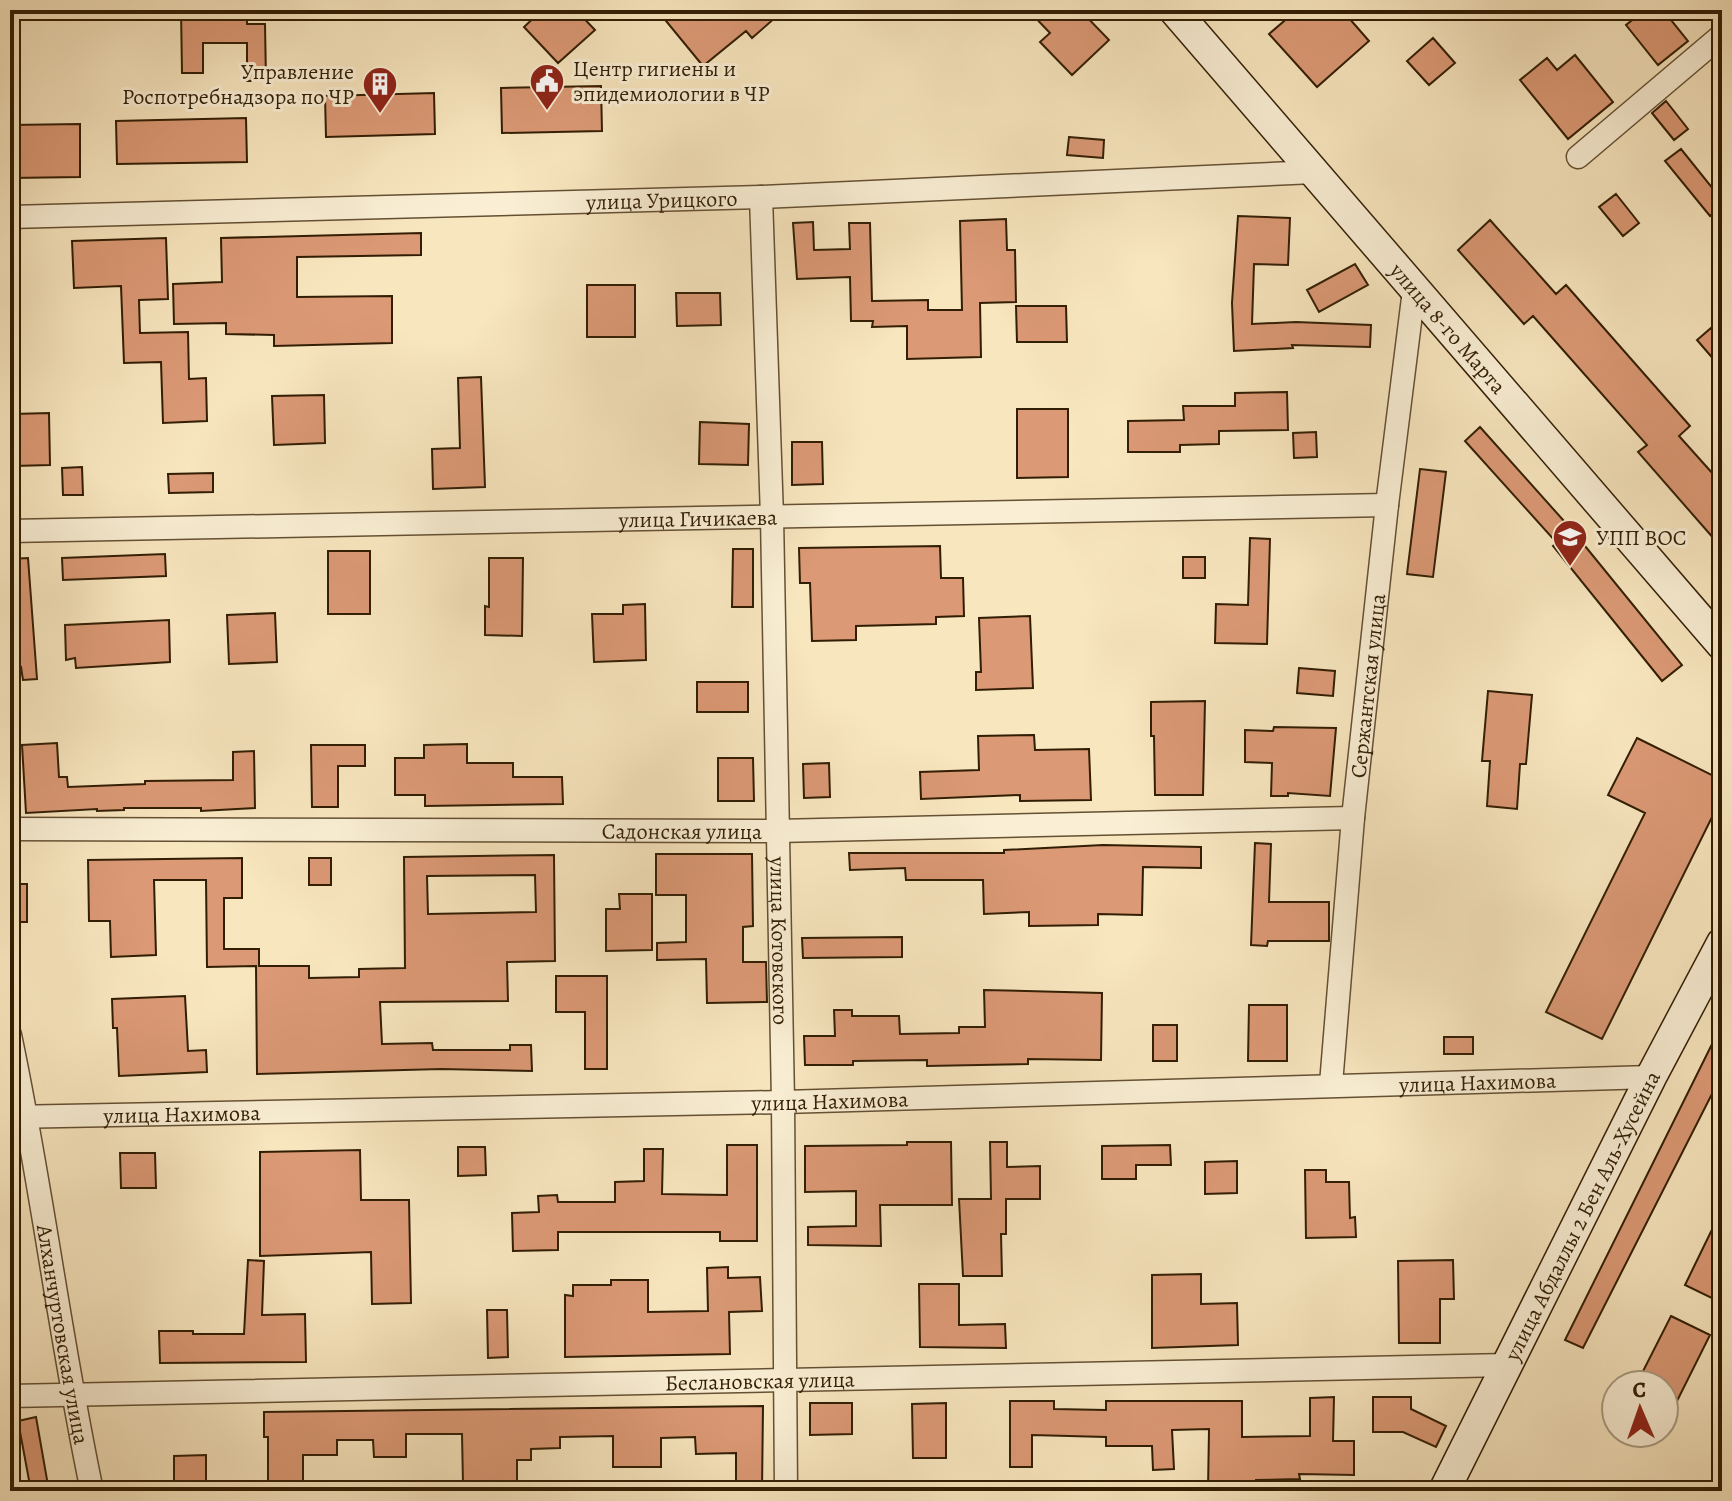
<svg xmlns="http://www.w3.org/2000/svg" width="1732" height="1501" viewBox="0 0 1732 1501" font-family="Alegreya,serif">
	<style>
		.building { fill: #db9975; stroke: #321e04; stroke-width: 2; fill-rule: evenodd }
		.lines { fill: none; stroke-linecap: round; stroke-linejoin: round }
		.street-casing { stroke: #645033; stroke-width: 25 }
		.secondary-casing { stroke: #321e04; stroke-width: 33 }
		.street { stroke: #faefd5; stroke-width: 22 }
		.secondary { stroke: #faefd5; stroke-width: 30 }
		.labels { text-anchor: middle; stroke-width: 6; stroke-linejoin: round; paint-order: stroke }
		.poi-label { font-size: 22px; fill: #321e04; stroke: #faefd5; text-anchor: start }
		.street-label { font-size: 22px; fill: #321e04; stroke: #faefd5 }
	</style>
	<rect width="100%" height="100%" fill="#f8e6bf"/>
	<filter id="stains"><feTurbulence type="fractalNoise" baseFrequency=".0025" numOctaves="4"/><feColorMatrix values="0 0 0 0 .2 0 0 0 0 .09 0 0 0 0 .02 0 0 0 .5 -.17"/></filter>
	<radialGradient id="worn" r=".72"><stop offset=".6" stop-color="#630" stop-opacity="0"/><stop offset="1" stop-color="#630" stop-opacity=".3"/></radialGradient>
	<path class="building" d="M181 10H247V24H265L266 81H247V43H203V73H182Z
		M542 10H576L595 30 558 63 524 27Z
		M657 10H784L752 38 746 31 703 66Z
		M1028 10H1080L1109 40 1072 75 1040 42 1050 33Z
		M1297 10H1342L1369 41 1317 87 1269 34Z
		M1645 10H1663L1688 41 1658 65 1626 25Z
		M1433 38 1455 63 1429 85 1407 61Z
		M1575 55 1613 102 1568 139 1520 80 1547 58 1557 70Z
		M601 86 602 131 502 133 501 88Z
		M434 93 435 134 326 137 325 96Z
		M1666 101 1688 129 1674 140 1652 113Z
		M246 118 247 162 117 164 116 121Z
		M80 124V177L11 178 10 125Z
		M1069 137 1104 140 1103 158 1067 155Z
		M1681 149 1722 200V206L1710 216 1665 161Z
		M1616 194 1639 223 1623 236 1599 207Z
		M1238 216 1290 218 1288 265 1254 264 1252 324 1296 322 1371 325 1370 347 1292 345 1293 348 1234 351 1232 303Z
		M1006 219 1007 250H1015L1016 302 980 303 981 357 907 359V326L872 327 873 321H851L850 277 797 279 793 223 813 222 814 250 850 249 849 223H870L872 301 928 300V310H962L960 221Z
		M1490 220 1556 294 1566 285 1690 426 1679 436 1722 484V548L1638 452 1647 445 1533 316 1524 324 1458 250Z
		M421 233V255L297 257V297L392 296V343L274 346V335L226 334V323L174 324 173 284 222 282 221 238Z
		M166 238 168 299 139 300 140 333 188 332 189 379 206 378 207 421 163 423 161 362 124 363 121 286 74 288 72 241Z
		M1355 264 1368 285 1319 312 1307 290Z
		M587 285H635V337H587Z
		M676 293H720L721 325 677 326Z
		M1016 306H1066L1067 342H1017Z
		M1711 328 1722 341V369L1697 340Z
		M481 377 485 487 433 489 432 449 460 448 458 378Z
		M1287 392 1288 430 1219 431V444L1180 445V452H1128V421L1184 420 1183 406H1235V393Z
		M324 395 325 443 274 445 272 396Z
		M1017 409H1068V477L1017 478Z
		M49 413 50 465 14 466 13 414Z
		M700 422 749 424 748 465 699 464Z
		M1480 427 1572 530 1682 665 1662 681 1553 546 1557 543 1465 441Z
		M1316 432 1317 457 1294 458 1293 433Z
		M792 442H822L823 484 792 485Z
		M82 467 83 495H63L62 468Z
		M1420 469 1446 472 1433 577 1407 574Z
		M213 473V492L169 493 168 474Z
		M1250 538 1270 539 1267 644 1215 643 1216 604 1248 605Z
		M940 546 941 578H963L964 616 936 617V624L856 626V640L812 641 810 583H800L799 548Z
		M733 549H753V607H732Z
		M328 551H370V614H328Z
		M165 554 166 576 63 580 62 558Z
		M1183 557H1205V578H1183Z
		M28 558 37 679 23 680 21 667 10 669V635L17 634 10 582V559Z
		M489 558H523L522 636 485 635V606L489 607Z
		M645 604 646 660 594 662 592 614H623V605Z
		M275 613 277 662 229 664 227 615Z
		M1030 616 1033 688 976 690V672H981L979 618Z
		M169 620 170 662 76 668 75 658 66 660 65 625Z
		M1299 668 1335 671 1333 696 1297 693Z
		M697 682H748V712H697Z
		M1488 691 1532 695 1526 764H1520L1517 809 1487 806 1490 761H1482Z
		M1205 701 1203 795H1155L1154 736H1151V702Z
		M1274 727 1336 728 1330 796 1288 793V796H1271L1272 763 1245 762V730L1273 731Z
		M1034 735 1035 750 1089 749 1091 800 1020 801V795L921 799 920 772 979 770 978 736Z
		M1637 738 1722 780V797L1602 1039 1546 1012 1645 813 1608 795Z
		M57 743 59 777H67L68 787 145 784V781L233 780V752L254 751 255 808 201 811V808H124V810L97 811V809L26 813 22 745Z
		M467 744V763H513V777H562L563 804 425 806V795H395V758H424V745Z
		M311 745H365V766H338V807H312Z
		M718 758H753L754 801H718Z
		M829 763 830 797 804 798 803 764Z
		M1255 843 1271 844 1269 902H1329V941H1268L1267 946 1251 945Z
		M1103 845 1201 847V868L1143 867 1142 915 1098 914V925L1029 926V912L984 914 983 880H906L905 868 850 870 849 853H1004V850Z
		M656 854H752L753 926 743 927V962H766L767 1002 707 1003 706 959 657 960V943L686 942V895H656Z
		M554 855 555 961 507 962 508 1001 380 1002 382 1044 432 1043 433 1050H510V1045H531L532 1071 441 1069 257 1074 256 966 207 967 206 880H154L156 955 111 957 110 921H89L88 860 242 858V898H224V949H259V966H309V978L359 977V969L405 968 404 857ZM535 875 536 912 428 914 427 876Z
		M309 858H331V885H309Z
		M10 884H27V922H10Z
		M619 894H652V950L606 951V909H620Z
		M902 937V957L803 958 802 938Z
		M556 976H607V1069H585V1012H556Z
		M984 990 1102 993 1101 1060 1028 1059V1064L927 1066V1060L853 1061V1065H805L804 1036H835L834 1010H852V1016H899L900 1034 959 1033V1027H985Z
		M185 996 188 1051 206 1050 207 1072 119 1076 117 1028H113L112 999Z
		M1249 1005H1287V1061H1248Z
		M1722 1024V1086L1717 1084 1583 1348 1565 1340Z
		M1153 1025H1177V1061H1153Z
		M1444 1037H1473V1054H1444Z
		M907 1142H951L952 1205H880L881 1246 808 1245V1227L856 1226V1191L805 1192V1146L907 1145Z
		M990 1142H1007V1167L1040 1166V1199H1006V1234H1001L1002 1276H963L959 1199H991Z
		M727 1145H757V1241H720V1232H558V1250L513 1251 512 1213 539 1212 538 1196 557 1195 558 1202H615V1182L644 1181V1149H663L662 1194 727 1195Z
		M1170 1145 1171 1165H1136V1179H1102V1146Z
		M458 1147H485L486 1175 458 1176Z
		M360 1150 361 1200H409L411 1303 372 1304 371 1252 260 1256V1152Z
		M120 1153H155L156 1188H121Z
		M1237 1161V1193L1205 1194V1162Z
		M1305 1170H1326V1182H1349L1350 1218 1355 1217 1356 1237 1306 1238Z
		M1722 1209V1303L1685 1285Z
		M248 1260 264 1261 262 1315 305 1314 306 1362 160 1363 159 1331H193V1334H244Z
		M1453 1260 1454 1299H1440V1343H1399L1398 1261Z
		M728 1267V1278L760 1277 762 1311 729 1312 730 1354 565 1357V1295L573 1296V1285H611V1280H648V1312L708 1311 707 1268Z
		M1201 1274V1304L1237 1303 1238 1345 1152 1348V1275Z
		M919 1284H959V1325L1005 1324 1006 1348 920 1347Z
		M487 1310H507L508 1357 488 1358Z
		M1671 1316 1710 1335 1664 1427V1385H1636Z
		M1334 1397 1333 1441H1354V1475L1299 1474 1300 1479 1256 1480 1255 1491H1208L1209 1429 1172 1430 1174 1469 1153 1470 1152 1446H1106V1437L1032 1435V1467H1010V1401H1054V1409L1106 1410V1401H1242V1437L1310 1436V1398Z
		M1373 1397H1411V1409L1446 1426 1436 1447 1403 1432H1373Z
		M810 1403H852V1434L810 1435Z
		M946 1403V1458H913L912 1404Z
		M763 1406 762 1491H736V1453L696 1454 695 1437 661 1438V1467H613V1436L560 1437V1448L531 1449V1460H517V1484H463L462 1434H406V1457H374L373 1440H337V1455H303V1491H268V1437H264V1412Z
		M36 1417 49 1491H31L18 1421Z
		M206 1455V1491H174V1456Z"/>
	<g class="lines">
		<g class="street-casing">
			<g id="street">
				<path d="M1578 157 1722 35"/>
				<path id="s1" d="M761 197 772 517 783 1102 786 1491"/>
				<path id="s2" d="M10 217 761 197 1314 172"/>
				<path id="s3" d="M10 531 1387 505"/>
				<path id="s4" d="M10 829 777 831 1353 818"/>
				<path id="s5" d="M10 1035C42 1186 60 1340 92 1491"/>
				<path id="s6" d="M1331 1084 1353 818 1387 505 1414 290"/>
				<path id="s7" d="M10 1117 783 1102 1651 1077"/>
				<path id="s8" d="M10 1396 1508 1365"/>
			</g>
		</g>
		<g class="secondary-casing">
			<g id="secondary">
				<path id="s9" d="M1174 10 1722 645"/>
				<path id="s10" d="M1444 1491 1651 1077 1722 943"/>
			</g>
		</g>
		<use href="#street" class="street"/>
		<use href="#secondary" class="secondary"/>
	</g>
	<defs>
		<g id="civic-pin" transform="scale(1.8)"><path d="M0 17L-7.5 6A9.5 9.5 0 1 1 7.5 6Z" fill="#8f2418" stroke="#faefd5"/><path d="M-.6-6.5H3V-4.5H.6V-3L4-1V1h2V6H-6V1h2V-1L-.6-3ZM-1.2 2.5V6h2.4V2.5Z" fill="#fff"/></g>
		<g id="building-pin" transform="scale(1.8)"><path d="M0 17L-7.5 6A9.5 9.5 0 1 1 7.5 6Z" fill="#8f2418" stroke="#faefd5"/><path d="M-4-6H4V6H1V3H-1V6H-4ZM-2.5-4.3h1.7v1.8h-1.7ZM.8-4.3h1.7v1.8H.8ZM-2.5-1h1.7V.8h-1.7ZM.8-1h1.7V.8H.8Z" fill="#fff"/></g>
		<g id="university-pin" transform="scale(1.8)"><path d="M0 17L-7.5 6A9.5 9.5 0 1 1 7.5 6Z" fill="#8f2418" stroke="#faefd5"/><path d="M0-5L7-2L0 1L-7-2ZM-4 1L0 2.5L4 1V4Q0 6-4 4Z" fill="#fff"/></g>
	</defs>
	<g fill-rule="evenodd">
		<use href="#civic-pin" x="547" y="81"/>
		<use href="#building-pin" x="380" y="84"/>
		<use href="#university-pin" x="1570" y="537"/>
	</g>
	<g class="labels">
		<g class="poi-label">
			<text x="573" y="76">Центр гигиены и<tspan x="573" dy="25">эпидемиологии в ЧР</tspan></text>
			<text x="354" y="79" text-anchor="end">Управление<tspan x="354" dy="25">Роспотребнадзора по ЧР</tspan></text>
			<text x="1596" y="545">УПП ВОС</text>
		</g>
		<g class="street-label">
			<text dy="8" stroke="none"><textPath href="#s2" startOffset="652">улица Урицкого</textPath></text>
			<text dy="8" stroke="none"><textPath href="#s9" startOffset="420">улица 8-го Марта</textPath></text>
			<text dy="8" stroke="none"><textPath href="#s3" startOffset="688">улица Гичикаева</textPath></text>
			<text dy="8" stroke="none"><textPath href="#s6" startOffset="400">Сержантская улица</textPath></text>
			<text dy="8" stroke="none"><textPath href="#s4" startOffset="672">Садонская улица</textPath></text>
			<text dy="8" stroke="none"><textPath href="#s1" startOffset="744">улица Котовского</textPath></text>
			<text dy="8" stroke="none"><textPath href="#s7" startOffset="1468">улица Нахимова</textPath></text>
			<text dy="8" stroke="none"><textPath href="#s7" startOffset="820">улица Нахимова</textPath></text>
			<text dy="8" stroke="none"><textPath href="#s7" startOffset="172">улица Нахимова</textPath></text>
			<text dy="8" stroke="none"><textPath href="#s10" startOffset="308">улица Абдаллы 2 Бен Аль-Хусейна</textPath></text>
			<text dy="8" stroke="none"><textPath href="#s5" startOffset="304">Алханчуртовская улица</textPath></text>
			<text dy="8" stroke="none"><textPath href="#s8" startOffset="750">Беслановская улица</textPath></text>
		</g>
	</g>
	<rect width="1732" height="1501" fill="none" stroke="#f8e6bf" stroke-width="40"/>
	<rect x="12" y="12" width="1708" height="1477" fill="none" stroke="#321e04" stroke-width="4"/>
	<rect x="20" y="20" width="1692" height="1461" fill="none" stroke="#321e04" stroke-width="2"/>
	<g transform="translate(1640 1409) rotate(358)"><circle r="38" fill="#faefd5" stroke="#aa9b81" stroke-width="2"/>
	<path d="M0-6L14 30L0 20L-14 30Z" fill="#8f2418"/>
	<text y="-12" font-size="22" font-weight="bold" text-anchor="middle" fill="#321e04">С</text>
	</g>
	<rect width="100%" height="100%" filter="url(#stains)"/>
	<rect width="100%" height="100%" fill="url(#worn)"/>
</svg>
